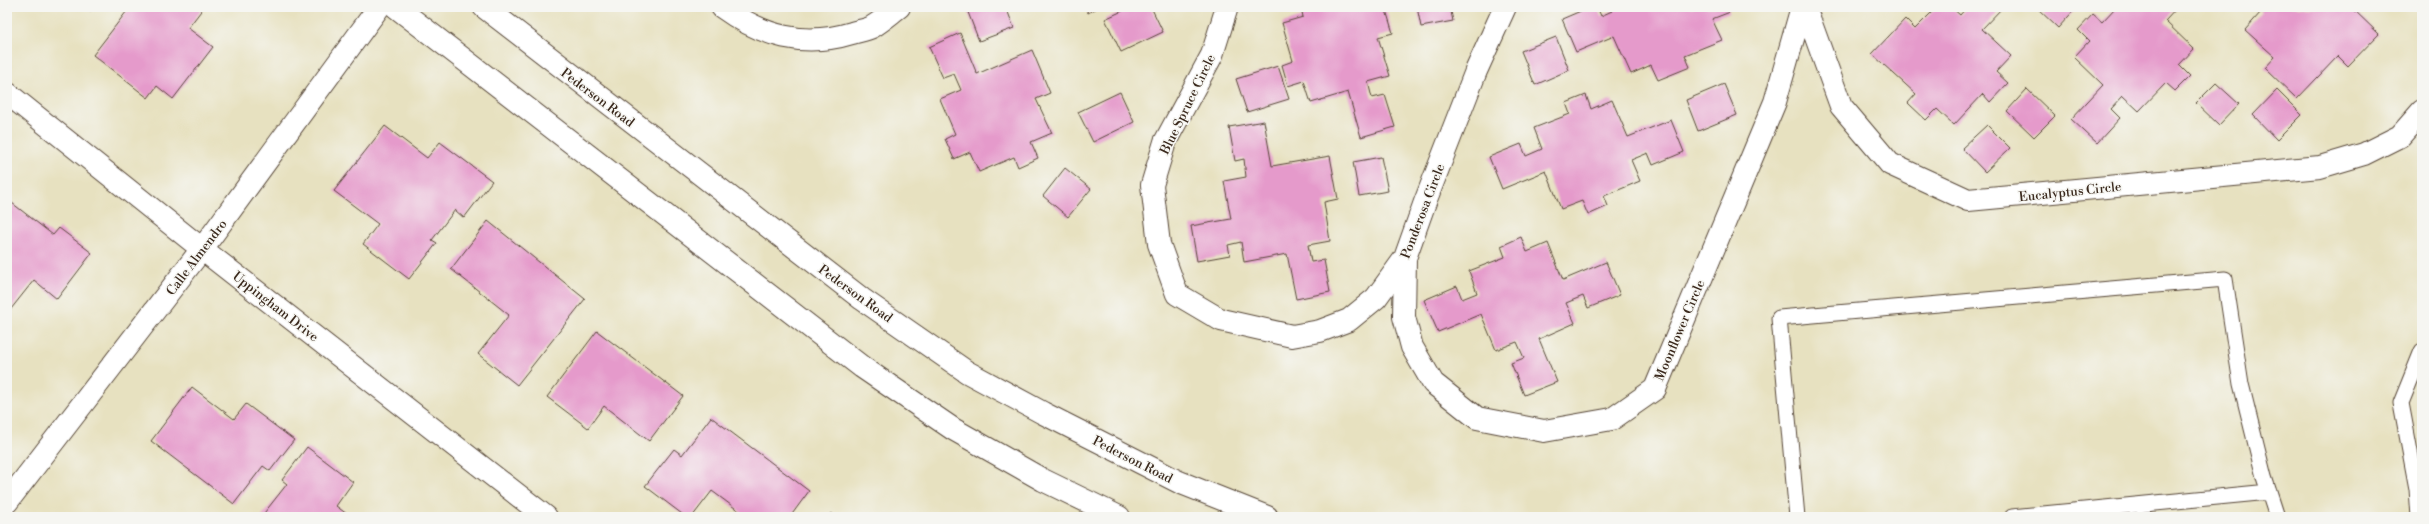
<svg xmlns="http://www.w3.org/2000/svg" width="2429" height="524" viewBox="0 0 2429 524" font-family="'Libre Bodoni',serif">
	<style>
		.building { fill: #e59acb }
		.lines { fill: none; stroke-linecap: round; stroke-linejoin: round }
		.service-casing { stroke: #554536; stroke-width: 17 }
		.minor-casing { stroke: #554536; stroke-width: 24 }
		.tertiary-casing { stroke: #554536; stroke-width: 24 }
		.service { stroke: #fff; stroke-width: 15 }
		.minor { stroke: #fff; stroke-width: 22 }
		.tertiary { stroke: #fff; stroke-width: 22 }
		.labels { text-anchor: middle; stroke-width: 3; stroke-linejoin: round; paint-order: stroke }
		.street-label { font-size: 13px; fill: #3b2a1e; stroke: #f6f6f2 }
	</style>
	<rect width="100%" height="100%" fill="#f6f6f2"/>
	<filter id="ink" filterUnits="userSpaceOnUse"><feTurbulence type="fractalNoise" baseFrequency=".025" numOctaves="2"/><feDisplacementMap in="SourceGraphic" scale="8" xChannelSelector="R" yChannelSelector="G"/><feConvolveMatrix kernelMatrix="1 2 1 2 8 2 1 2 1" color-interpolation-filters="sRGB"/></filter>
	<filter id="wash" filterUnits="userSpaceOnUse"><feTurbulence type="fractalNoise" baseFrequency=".012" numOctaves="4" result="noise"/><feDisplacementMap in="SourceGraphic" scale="16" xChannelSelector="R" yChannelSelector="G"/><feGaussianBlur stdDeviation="0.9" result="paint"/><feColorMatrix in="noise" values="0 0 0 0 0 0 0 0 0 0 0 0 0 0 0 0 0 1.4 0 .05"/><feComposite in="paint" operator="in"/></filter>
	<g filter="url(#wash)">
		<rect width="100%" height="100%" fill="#e7e1c0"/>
		<g id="blocks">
			<path class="building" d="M85 7H95L91 11Z
				M130 7H204L188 28 213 47 173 99 157 86 148 98 93 55Z
				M966 7H1006L1014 28 979 41Z
				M1085 7H1099L1088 13Z
				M1131 7H1151L1163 32 1121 52 1105 19Z
				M1301 7H1385L1393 33 1378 37 1390 76 1368 82 1372 98 1385 95 1395 127 1361 137 1348 92 1311 103 1304 81 1288 86 1282 65 1293 61 1282 23 1303 17Z
				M1417 7H1450L1453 21 1421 27Z
				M1590 7H1597L1601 16 1612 11 1610 7H1727L1730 12 1712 19 1722 40 1685 55 1690 67 1658 80 1651 65 1631 74 1614 36 1576 52 1562 19Z
				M1937 7H1951L1960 15 1967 7H2003L1982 29 2011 56 1996 72 2008 83 1990 102 1983 94 1954 125 1937 109 1926 120 1908 103 1916 94 1872 54 1905 19 1915 29Z
				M2036 7H2077L2058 28Z
				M2116 7H2178L2165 21 2194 49 2179 65 2190 76 2175 91 2166 83 2139 111 2123 96 2111 109 2120 118 2097 143 2071 119 2103 85 2074 57 2089 41 2078 30 2093 14 2102 22Z
				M2256 7H2351L2379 34 2348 66 2338 56 2297 99 2265 68 2275 57 2245 30 2261 12Z
				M960 33 977 74 1032 50 1050 93 1036 99 1052 133 1031 142 1038 158 1018 167 1014 157 979 172 970 152 954 159 945 139 955 134 940 99 961 90 954 74 943 78 929 47Z
				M1556 37 1569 70 1535 85 1521 51Z
				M1278 66 1289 99 1247 112 1236 79Z
				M2216 83 2239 104 2219 125 2196 103Z
				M1724 84 1737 115 1698 131 1686 100Z
				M2027 89 2055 116 2034 137 2007 111Z
				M2277 90 2302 115 2277 140 2253 115Z
				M1120 92 1134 122 1093 142 1078 112Z
				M1586 95 1591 109 1612 100 1628 137 1671 120 1684 152 1653 165 1648 153 1631 160 1640 181 1604 196 1608 206 1588 215 1582 201 1561 209 1546 171 1502 189 1489 157 1521 144 1526 156 1542 149 1534 128 1570 114 1566 103Z
				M1264 121 1272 166 1330 156 1338 199 1324 202 1330 241 1308 245 1311 262 1324 260 1330 292 1296 299 1287 254 1244 262 1241 242 1228 245 1230 255 1197 261 1191 226 1231 219 1224 181 1246 177 1244 159 1235 161 1229 127Z
				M1987 125 2010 148 1985 172 1962 148Z
				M385 126 427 158 440 142 492 181 464 218 455 210 432 240 437 243 409 279 363 244 378 224 334 191Z
				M1381 157 1388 191 1359 196 1353 162Z
				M1065 168 1091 189 1068 217 1043 196Z
				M12 203 53 235 59 228 92 253 57 299 34 280 7 314V210Z
				M488 221 585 299 517 385 478 354 509 315 451 269Z
				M1521 237 1527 252 1548 243 1563 280 1606 262 1620 295 1588 308 1583 296 1566 303 1575 323 1539 339 1557 382 1524 395 1511 363 1524 358 1517 342 1496 350 1481 314 1438 332 1424 300 1457 286 1462 299 1477 293 1469 271 1505 257 1501 246Z
				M597 331 683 396 649 441 604 406 588 428 547 397Z
				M192 387 234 419 246 404 294 440 270 471 263 466 234 504 151 441Z
				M711 417 809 491 790 517H747L712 491 692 517H686L645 486 674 449 682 455Z
				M307 447 353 482 336 506 351 517H261L287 484 282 480Z
				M831 513 837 517H829Z"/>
		</g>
	</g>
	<g filter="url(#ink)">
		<use href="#blocks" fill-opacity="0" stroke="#554536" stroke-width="1"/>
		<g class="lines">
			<g class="service-casing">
				<path id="service" d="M1797 517 1779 318 2225 279 2241 384 2264 477 2277 517
					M2012 517 2269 492
					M2419 517 2417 489 2401 403 2422 351"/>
			</g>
			<g class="minor-casing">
				<path id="minor" d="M722 7C762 36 803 48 852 33 858 31 866 30 872 27 882 21 891 13 899 7
					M1227 7 1212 55 1165 142 1152 185 1159 244 1177 294 1221 320 1292 336 1320 331 1349 320 1376 298 1405 258 1425 202 1476 71 1505 7
					M1805 7 1841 106 1890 164 1968 200 2320 167 2364 154 2400 136 2422 111
					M7 93 202 249 546 517
					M1405 258 1404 317 1412 347 1433 383 1477 418 1544 431 1612 419 1655 389 1775 102 1802 7
					M7 502 202 249 379 7"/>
			</g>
			<g class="tertiary-casing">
				<path id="tertiary" d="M396 7 862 367 953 429 1043 480 1119 517
					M484 7 862 299 967 372 1043 413 1179 482 1267 517"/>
			</g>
			<use href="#service" class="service"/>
			<use href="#minor" class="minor"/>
			<use href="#tertiary" class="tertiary"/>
		</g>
	</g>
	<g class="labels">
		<g class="street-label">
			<text transform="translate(598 97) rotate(37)" y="5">Pederson Road</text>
			<text transform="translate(1187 104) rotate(-64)" y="5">Blue Spruce Circle</text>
			<text transform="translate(2070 191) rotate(-6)" y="5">Eucalyptus Circle</text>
			<text transform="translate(1422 211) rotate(-69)" y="5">Ponderosa Circle</text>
			<text transform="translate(196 257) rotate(-53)" y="5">Calle Almendro</text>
			<text transform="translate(856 293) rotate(36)" y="5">Pederson Road</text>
			<text transform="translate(276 306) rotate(38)" y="5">Uppingham Drive</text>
			<text transform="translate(1679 330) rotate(-67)" y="5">Moonflower Circle</text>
			<text transform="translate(1133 459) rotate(27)" y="5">Pederson Road</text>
		</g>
	</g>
	<rect width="2429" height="524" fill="none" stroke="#f6f6f2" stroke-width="24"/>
</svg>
